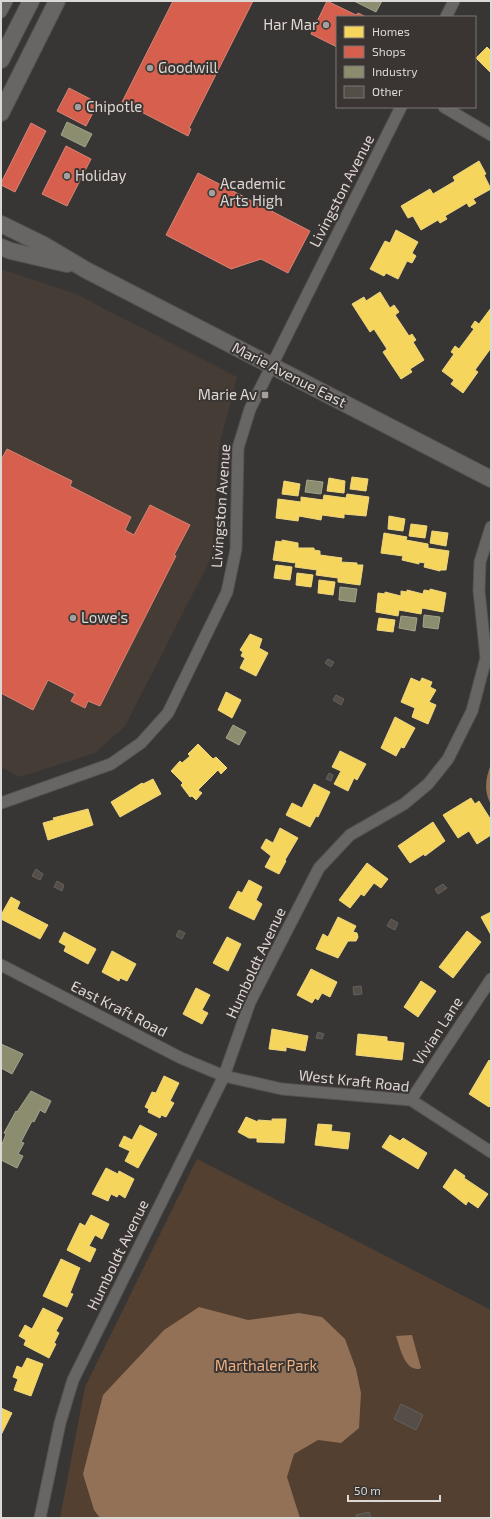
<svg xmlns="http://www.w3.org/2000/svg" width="492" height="1519" viewBox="0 0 492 1519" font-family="'Exo 2',sans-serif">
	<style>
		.built { fill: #453c36 }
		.green { fill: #534031 }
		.water { fill: #937157 }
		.homes { fill: #f6d55c; stroke: #eed681 }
		.shops { fill: #d6604d; stroke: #d88476 }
		.industry { fill: #8c8c6e; stroke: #a4a38d }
		.building { fill: #554d48; stroke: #63615f }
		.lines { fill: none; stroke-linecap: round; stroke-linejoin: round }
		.street-casing { stroke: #545251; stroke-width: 13 }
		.secondary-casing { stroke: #545251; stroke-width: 18 }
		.street { stroke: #686664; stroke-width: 11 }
		.secondary { stroke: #686664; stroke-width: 16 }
		.poi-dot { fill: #a29f9d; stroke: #3a3532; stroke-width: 1.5 }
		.labels { text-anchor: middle; stroke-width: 4; stroke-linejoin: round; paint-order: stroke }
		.poi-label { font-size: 15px; fill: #dbd8d6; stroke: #3a3532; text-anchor: start }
		.street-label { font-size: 15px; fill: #dbd8d6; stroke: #3a3532 }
		.park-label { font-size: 15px; fill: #ecb083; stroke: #3a3532 }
	</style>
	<rect width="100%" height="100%" fill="#383634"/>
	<path class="built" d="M1 269 76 294 237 377 219 446 212 556 125 726 95 753 20 777 1 767Z"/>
	<path class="green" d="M197 1159 491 1310V1518H60L85 1387Z"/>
	<path class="water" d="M491 764V804C483 791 486 777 491 764Z
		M199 1307 248 1320 299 1313 322 1317 345 1339 356 1369 361 1393 359 1428 341 1443 318 1440 294 1454 287 1477 300 1518H100L94 1510 83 1474 103 1395 164 1330Z
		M412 1335 421 1368 419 1369C404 1370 400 1347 396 1336Z"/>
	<path class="homes" d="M487 47 490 50 491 49V73L476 58Z
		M479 161 486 174 484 175 491 189 473 199 476 203 469 207 467 203 445 216 447 219 440 223 438 220 421 230 413 216 408 218 401 206 430 189 433 194 455 181 453 177Z
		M396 230 418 242 412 253 416 256 412 263 407 261 398 279 386 273 384 276 370 269 385 241 390 243Z
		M380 292 390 308 394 305 399 312 395 315 409 336 412 334 416 340 413 342 424 360 410 369 412 372 401 379 383 352 387 349 374 329 370 332 352 304 364 297 366 301Z
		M491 308V348L475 370 478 372 463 393 451 384 454 380 442 371 454 354 451 352 455 346 459 349 474 329 471 327 475 321 479 324Z
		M352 477 368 479 366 491 350 489Z
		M329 478 345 481 344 493 327 491Z
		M284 481 300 484 298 496 282 494Z
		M347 494 369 497 366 516 344 514V518L322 515 321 520 299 516 298 521 276 518 278 499 301 502V497L323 500 324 495 346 498Z
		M389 516 405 519 403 531 388 529Z
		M411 524 427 526 425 538 409 536Z
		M432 531 448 533 446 546 430 543Z
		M384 533 407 537 406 540 428 544V548L449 551 446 570H440V571L424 567 425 563 419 562V564L402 560 403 556 381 553Z
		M282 540 298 543V548H314V550L320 551V555L342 558 341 562 357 563V565H363L360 585 338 582V578L316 575 317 570 295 567 296 563 273 560 276 541 282 542Z
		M276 565 292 567 290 580 274 578Z
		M297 573 313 575 311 587 296 585Z
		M319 580 335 582 333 595 318 593Z
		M430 589 446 593 443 612 422 608 421 614 399 610 398 616 376 612 378 593 385 594V592L401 596V591L407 592V590L423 594 424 590 430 591Z
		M379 618 395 620 393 632 377 630Z
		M250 634 262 639 259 648 268 653 256 676 240 668 245 658 241 656 243 652 240 650Z
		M411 678 420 682 422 678 432 682 430 687 436 690 429 702 436 705 428 724 412 717 415 708 401 702Z
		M226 692 241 700 232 718 218 710Z
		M395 717 415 728 404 748 401 747 396 756 381 748Z
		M198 744 213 759 216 757 227 768 221 774 218 770 198 790 202 793 196 800 192 796 190 797 181 785 183 783 171 771 180 761 182 763 190 756 188 754Z
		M340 751 366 764 357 780 354 778 348 791 334 784 341 771 332 767Z
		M153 779 161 794 120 817 111 802 142 783 143 784Z
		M314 784 330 792 318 817 316 816 310 827 286 815 292 803 302 808Z
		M471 798 475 804 479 801 491 820V835L477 844 469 831 458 838 443 815Z
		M88 809 93 825 48 840 43 823 54 820 53 818Z
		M433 822 445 841 425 856 424 854 410 863 398 846Z
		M280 828 298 838 285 860 286 861 279 874 265 867 271 856 261 848 266 839 273 843Z
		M367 863 388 879 381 888 374 883 364 896 361 894 350 908 339 900Z
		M249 880 262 887 256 900 262 904 254 920 229 908 238 891 242 893Z
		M11 897 20 902 17 909 48 925 40 939 1 919V915Z
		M491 912V935L481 917Z
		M338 917 356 926 353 932 357 933 358 937 356 941H348L338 958 316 949 323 934 328 937Z
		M467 931 481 942 453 978 439 967Z
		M64 932 96 949 88 964 64 951 66 946 59 942Z
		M227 937 241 944 228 971 213 963Z
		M112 951 136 964 127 981 120 978 119 981 102 972Z
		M311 969 337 982 330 997 322 993 318 1000 315 998 312 1003 297 995Z
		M421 981 436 991 418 1017 404 1007Z
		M196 988 210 995 202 1010 208 1013 202 1024 183 1014Z
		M272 1029 308 1036 305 1051 286 1047V1051L269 1049Z
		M358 1034 387 1037V1041L404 1043 402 1060 356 1055Z
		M489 1060 491 1062V1104L489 1107 469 1094Z
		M164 1076 179 1083 170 1101 174 1103 166 1117 161 1115 160 1118 148 1112 149 1109 145 1107 152 1092 156 1093Z
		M246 1117 258 1122V1120L272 1121V1119H286L284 1143 257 1142V1138H249L238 1132Z
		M318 1124 332 1125 331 1131 350 1133 348 1149 315 1145Z
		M140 1125 157 1134 138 1168 125 1161 130 1151 119 1146 124 1136 132 1140Z
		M390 1135 400 1141 403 1138 427 1153 418 1169 382 1147Z
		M106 1168 118 1174 119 1171 134 1179 125 1198 119 1194 117 1197 111 1194 108 1201 92 1194Z
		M455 1169 465 1176 464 1178 488 1194 478 1208 468 1201 466 1205 443 1187Z
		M91 1215 109 1224 102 1239 95 1235 89 1246 96 1249 90 1262 67 1250 80 1223 85 1226Z
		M61 1259 80 1268 70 1293 73 1294 67 1307 43 1296Z
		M43 1308 63 1318 56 1331 59 1333 54 1343 56 1344 49 1358 24 1345 26 1340 19 1336 25 1325 32 1329Z
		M27 1358 43 1364 31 1396 14 1390 18 1379 13 1377 17 1366 22 1368Z
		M1 1408 12 1413 1 1435Z"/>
	<path class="shops" d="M173 1H253L189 128 191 129 188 136 122 102Z
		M327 1 356 15 358 13 366 17H337V47L311 34Z
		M69 88 98 103 86 126 57 111Z
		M31 123 46 131 15 192 1 185V183Z
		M66 146 91 159 67 206 42 194Z
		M198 173 310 231 288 273 261 259 231 269 166 235Z
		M7 449 72 481 70 486 131 517 125 530 134 535 150 505 190 525 174 555 176 556 100 706 88 701 85 708 71 701 75 694 48 680 33 710 1 693V460Z"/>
	<path class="industry" d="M354 1H382L376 12Z
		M67 122 92 134 85 147 61 135Z
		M307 480 323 482 321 494 305 492Z
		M340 587 357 589 355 602 339 600Z
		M424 615 440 617 438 629 423 627Z
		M401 616 417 618 415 631 399 628Z
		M233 725 246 732 239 745 226 738Z
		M1 1044 23 1054 12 1074 1 1068Z
		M31 1091 51 1101 45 1113 40 1110 34 1122 32 1121 21 1142 24 1143 18 1154 23 1156 17 1168 1 1160V1147L6 1134 4 1133 16 1111 17 1112Z"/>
	<path class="building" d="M328 659 334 662 331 667 325 663Z
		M336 695 344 699 341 705 333 700Z
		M329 773 333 775 331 781 326 779Z
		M36 869 43 874 40 880 32 876Z
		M57 881 64 885 62 891 54 887Z
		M443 884 447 888 438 894 435 889Z
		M391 919 398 923 395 930 387 926Z
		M179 930 185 933 182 939 176 936Z
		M361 986 362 994 354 995 353 987Z
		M318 1032 324 1034 322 1039 316 1038Z
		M401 1404 423 1415 416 1430 394 1419Z
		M369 1512 371 1518H356V1515Z"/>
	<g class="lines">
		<g class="street-casing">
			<path id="street" d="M1 12 7 1
				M446 17 454 1
				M444 107 491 135
				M1 803 111 764 141 743 168 713 227 592 236 549 238 448 250 409 401 107
				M1 965 181 1058 224 1076 282 1089 411 1100 491 1152
				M411 1100 491 979
				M40 1518 60 1423 73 1380 224 1076 250 1002 319 868 350 835 404 804 428 784 448 759 472 711 486 658 479 591 480 562 491 527"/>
		</g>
		<g class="secondary-casing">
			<path id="secondary" d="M1 60 31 1
				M1 113 57 1
				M1 224 44 245 86 270 491 479
				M1 247 11 251 67 264"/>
		</g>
		<use href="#street" class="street"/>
		<use href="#secondary" class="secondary"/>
	</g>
	<g class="poi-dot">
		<circle cx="326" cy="25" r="4"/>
		<circle cx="150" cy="68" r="4"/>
		<circle cx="78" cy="107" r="4"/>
		<circle cx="67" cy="176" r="4"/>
		<circle cx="212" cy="193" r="4"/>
		<rect x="261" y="391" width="8" height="8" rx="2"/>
		<circle cx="73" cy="618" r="4"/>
	</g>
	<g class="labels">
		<g class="poi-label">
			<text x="318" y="30" text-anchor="end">Har Mar</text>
			<text x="158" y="73">Goodwill</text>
			<text x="86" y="112">Chipotle</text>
			<text x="75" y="181">Holiday</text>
			<text x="220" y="189">Academic<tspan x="220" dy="17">Arts High</tspan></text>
			<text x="257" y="400" text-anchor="end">Marie Av</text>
			<text x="81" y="623">Lowe's</text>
		</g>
		<g class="street-label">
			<text transform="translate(342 191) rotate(-63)" y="5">Livingston Avenue</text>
			<text transform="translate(289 375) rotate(27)" y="5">Marie Avenue East</text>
			<text transform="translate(221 506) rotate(-86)" y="5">Livingston Avenue</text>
			<text transform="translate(256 963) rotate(-65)" y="5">Humboldt Avenue</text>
			<text transform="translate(119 1009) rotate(27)" y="5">East Kraft Road</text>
			<text transform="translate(438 1031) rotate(-57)" y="5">Vivian Lane</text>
			<text transform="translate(354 1081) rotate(6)" y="5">West Kraft Road</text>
			<text transform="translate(118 1255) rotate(-64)" y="5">Humboldt Avenue</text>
		</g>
		<g class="park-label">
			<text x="266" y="1371">Marthaler Park</text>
		</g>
	</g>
	<rect width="492" height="1519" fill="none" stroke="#dbd8d6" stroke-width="4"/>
	<rect x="336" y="16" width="140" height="92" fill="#3a3532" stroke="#7a7674"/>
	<rect x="344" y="26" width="20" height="12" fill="#f6d55c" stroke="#7a7674"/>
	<text x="372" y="36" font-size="12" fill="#dbd8d6">Homes</text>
	<rect x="344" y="46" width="20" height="12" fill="#d6604d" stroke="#7a7674"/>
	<text x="372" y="56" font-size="12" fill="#dbd8d6">Shops</text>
	<rect x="344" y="66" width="20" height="12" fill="#8c8c6e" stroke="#7a7674"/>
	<text x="372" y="76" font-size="12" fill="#dbd8d6">Industry</text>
	<rect x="344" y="86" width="20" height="12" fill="#554d48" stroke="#7a7674"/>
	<text x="372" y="96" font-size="12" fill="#dbd8d6">Other</text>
	<path d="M348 1495v6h92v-6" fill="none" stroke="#dbd8d6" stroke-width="2"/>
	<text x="354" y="1495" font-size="12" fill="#dbd8d6" stroke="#3a3532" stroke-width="3" paint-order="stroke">50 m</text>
</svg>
